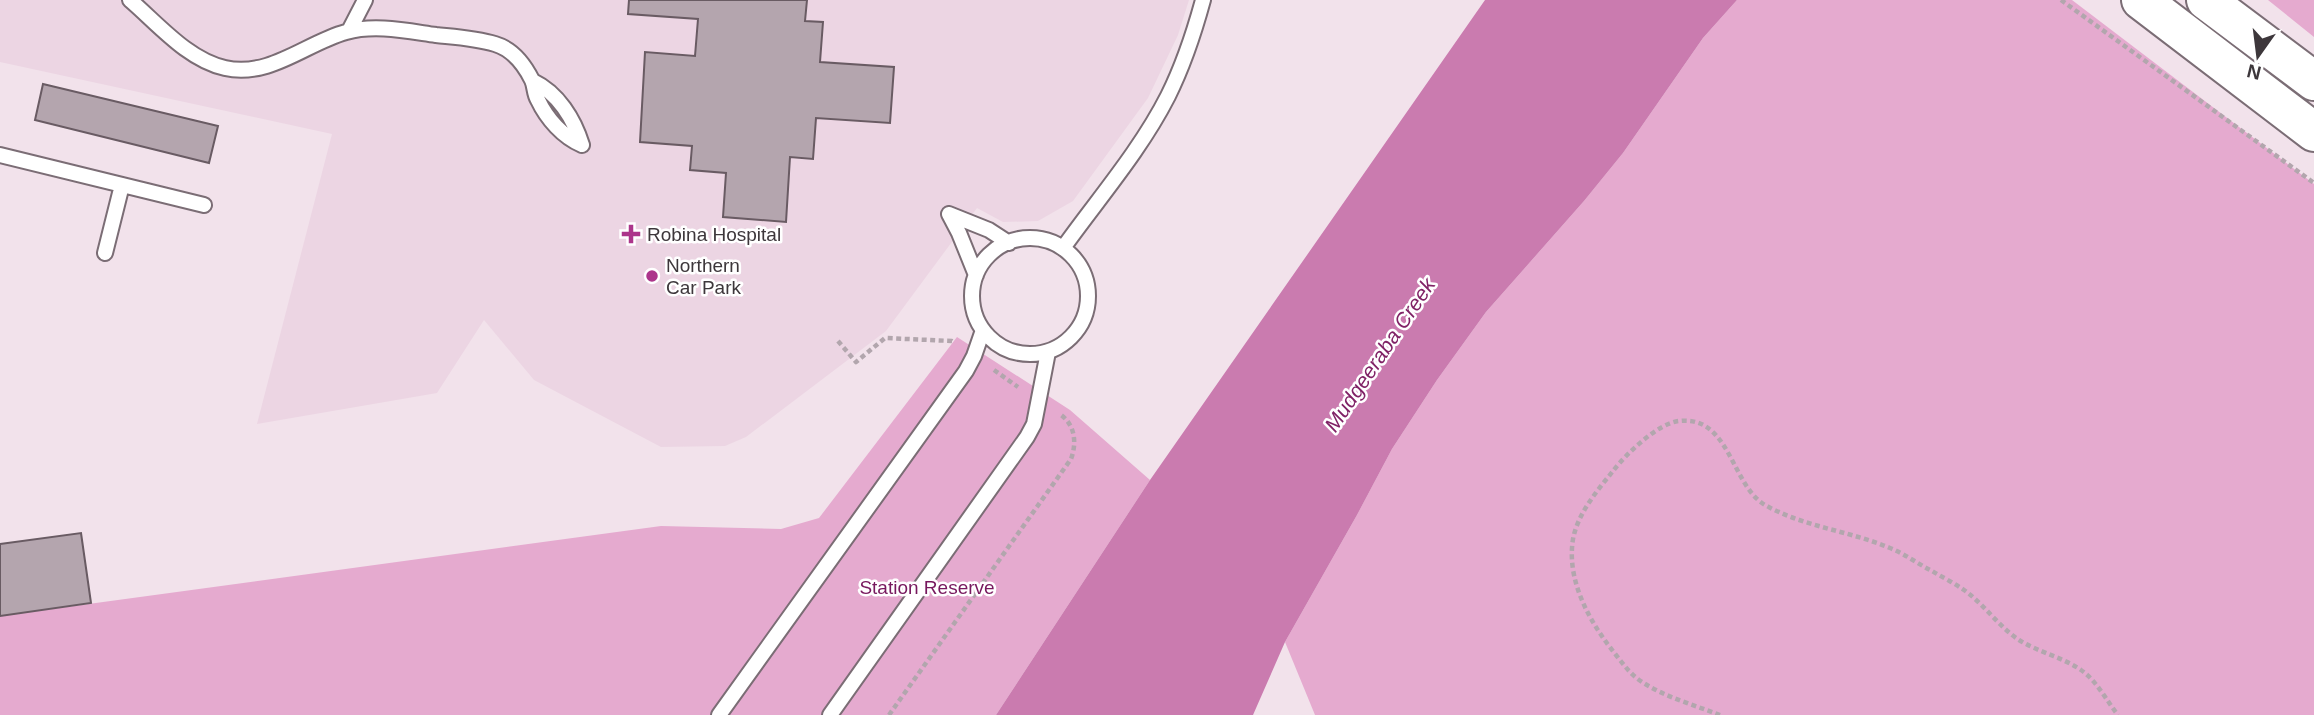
<svg xmlns="http://www.w3.org/2000/svg" width="2314" height="715" viewBox="0 0 2314 715" font-family="Helvetica,sans-serif">
	<style>
		.built { fill: #ecd5e3 }
		.green { fill: #e5aacf }
		.water { fill: #ca7baf }
		.building { fill: #b4a5ae; stroke: #695b63; stroke-width: 2 }
		.lines { fill: none; stroke-linecap: round; stroke-linejoin: round }
		.lane-casing { stroke: #7b6d75; stroke-width: 18 }
		.secondary-casing { stroke: #7b6d75; stroke-width: 42 }
		.path { stroke: #b2a6ad; stroke-width: 4.5; stroke-dasharray: 5 3.5; stroke-linecap: butt }
		.lane { stroke: #fff; stroke-width: 14 }
		.secondary { stroke: #fff; stroke-width: 38 }
		.poi-dot { fill: #ac358b; stroke: #fff; stroke-width: 2.5 }
		.labels { text-anchor: middle; stroke-width: 5; stroke-linejoin: round; paint-order: stroke }
		.poi-label { font-size: 19px; fill: #3d373b; stroke: #fff; text-anchor: start }
		.park-label { font-size: 19px; fill: #77185e; stroke: #fff }
		.water-label { font-size: 21px; font-style: italic; fill: #802266; stroke: #fff }
	</style>
	<rect width="100%" height="100%" fill="#f2e2eb"/>
	<path class="built" d="M0 0H1189L1178 35 1148 98 1073 201 1038 221 1003 222 977 208 886 331 746 437 725 446 661 447 534 380 484 320 437 393 257 424 332 134 0 62Z"/>
	<path class="green" d="M1737 0H2072L2314 184V715H1315L1285 642 1357 515 1392 449 1437 380 1486 312 1584 201 1623 153 1703 38Z
		M2268 0H2314V37Z
		M957 337 1070 410 1150 480 996 715H0V616L661 526 781 529 819 518Z"/>
	<path class="water" d="M1485 0H1737L1703 38 1623 153 1584 201 1486 312 1437 380 1392 449 1357 515 1285 642 1253 715H996L1150 480Z"/>
	<path class="building" d="M629 0H807L805 21 823 22 820 62 894 67 890 123 816 118 813 159 790 157 786 222 723 217 726 173 690 170 692 146 640 142 645 52 695 56 698 19 628 14Z
		M43 84 218 126 209 163 35 120Z
		M81 533 91 603 0 616V544Z"/>
	<g class="lines">
		<g class="lane-casing">
			<path id="lane" d="M130 0C158 24 188 60 225 68 270 78 306 43 346 32 375 24 407 31 436 35 456 37 476 38 495 44 512 49 524 64 532 80 535 86 534 94 538 100 547 119 563 137 582 145
				M349 31 365 0
				M533 81C558 93 574 119 582 145
				M0 155 204 205
				M949 214 989 230 1009 243
				M949 214 959 233 976 275
				M972 296a58 58 0 1 1 116 0a58 58 0 1 1-116 0Z
				M1063 248C1098 199 1140 151 1168 96 1183 66 1194 33 1203 0
				M105 253 122 185
				M719 715 966 371 974 356 983 330
				M830 715 1027 437 1034 424 1048 352"/>
		</g>
		<g class="secondary-casing">
			<path id="secondary" d="M2141 0 2314 132
				M2206 0 2314 81"/>
		</g>
		<path class="path" d="M2061 0 2314 183
			M838 341 856 362 885 338 952 341 955 343
			M994 370 1018 387
			M889 715 1071 459C1077 443 1075 425 1061 415
			M1720 715C1694 705 1665 697 1642 682 1631 675 1624 665 1616 655 1591 624 1566 582 1573 539 1578 513 1597 491 1613 471 1626 454 1658 423 1679 421 1730 415 1731 485 1765 505 1804 527 1850 531 1890 548 1905 554 1918 564 1932 571 1942 577 1954 583 1964 590 1984 604 1998 626 2019 640 2038 652 2062 657 2081 670 2097 681 2106 700 2118 715"/>
		<use href="#lane" class="lane"/>
		<use href="#secondary" class="secondary"/>
	</g>
	<g class="poi-dot">
		<path d="M627.5 223.5h7v7h7v7h-7v7h-7v-7h-7v-7h7z"/>
		<circle cx="652" cy="276" r="7"/>
	</g>
	<g class="labels">
		<g class="poi-label">
			<text x="647" y="241">Robina Hospital</text>
			<text x="666" y="272">Northern<tspan x="666" dy="22">Car Park</tspan></text>
		</g>
		<g class="park-label">
			<text x="927" y="594">Station Reserve</text>
		</g>
		<g class="water-label">
			<text transform="translate(1380 355) rotate(-56)" y="7">Mudgeeraba Creek</text>
		</g>
	</g>
	<g transform="translate(2258 56) rotate(194)" stroke="#ffffff" stroke-width="5" paint-order="stroke">
	<path d="M0-5L12 26L0 18L-12 26Z" fill="#3d373b"/>
	<text y="-10" font-size="19" font-weight="bold" text-anchor="middle" fill="#3d373b">N</text>
	</g>
</svg>
